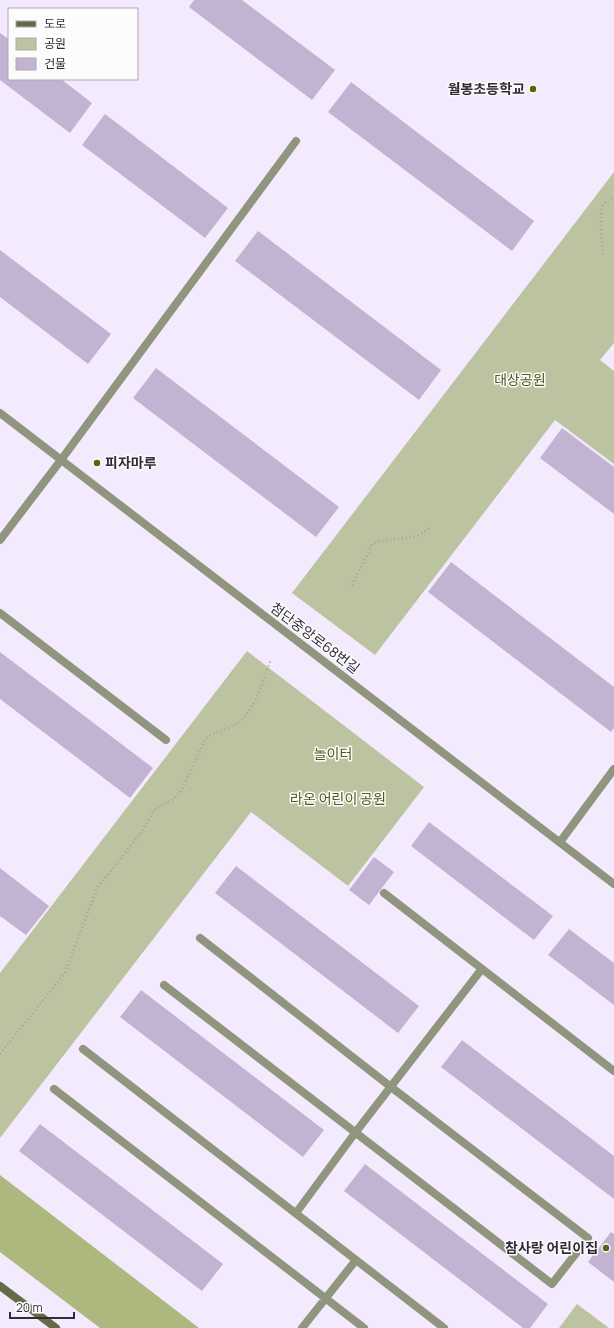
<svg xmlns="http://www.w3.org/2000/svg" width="614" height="1328" viewBox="0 0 614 1328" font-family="Manrope,'Noto Sans KR',sans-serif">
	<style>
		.green { fill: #bbc3a0 }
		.forest { fill: #acb87e }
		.building { fill: #c2b3d2 }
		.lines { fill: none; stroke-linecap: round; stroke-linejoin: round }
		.path { stroke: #a79fb0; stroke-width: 2.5; stroke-dasharray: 1 3; stroke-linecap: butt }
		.lane { stroke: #90957d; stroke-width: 8 }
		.street { stroke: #90957d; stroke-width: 8 }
		.secondary { stroke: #636b47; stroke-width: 8 }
		.poi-dot { fill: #596508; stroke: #fcfcfc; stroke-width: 1.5 }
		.labels { text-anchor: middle; stroke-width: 3; stroke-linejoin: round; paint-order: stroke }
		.poi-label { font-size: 14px; font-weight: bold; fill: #322c38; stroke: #fcfcfc; text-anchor: end }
		.park-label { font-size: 14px; fill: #515a1a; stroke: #fcfcfc }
		.street-label { font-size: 14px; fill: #322c38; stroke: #fcfcfc }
	</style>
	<rect width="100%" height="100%" fill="#f4eafe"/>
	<path class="green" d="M614 172V343L600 360 614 371V464L555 420 375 655 292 593Z
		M247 651 424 787 348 886 251 812 0 1138V973Z
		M577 1304 609 1328H559Z"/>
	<path class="forest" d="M0 1175 199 1328H100L0 1252Z"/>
	<path class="building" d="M194 0H242L335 70 312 100 189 7Z
		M0 33 9 39V79H61L92 103 70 133 0 80Z
		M351 82 534 221 512 251 328 112Z
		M105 114 228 208 205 238 82 145Z
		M258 231 441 370 419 400 235 261Z
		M0 250 111 334 88 364 0 297Z
		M156 368 339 507 316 537 133 398Z
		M562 428 614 467V514L540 458Z
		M451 562 614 687V728L611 732 428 592Z
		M0 652 153 768 130 798 0 699Z
		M429 822 553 916 534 940 411 846Z
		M374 857 394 872 369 905 349 890Z
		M236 866 419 1006 398 1033 215 893Z
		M0 868 49 906 26 935 0 916Z
		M569 929 614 963V1005L548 955Z
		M141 990 324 1130 303 1157 120 1017Z
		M462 1040 614 1156V1199L441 1067Z
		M40 1124 223 1264 202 1291 19 1151Z
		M365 1164 548 1304 530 1328H523L344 1191Z
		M611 1232 614 1234V1282L588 1262Z"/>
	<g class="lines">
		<path class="path" d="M603 254C602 245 599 211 603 205 605 201 610 199 614 197
			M352 585 372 545 376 542 417 536 430 528
			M0 1054 65 973 97 888 141 833 154 810 160 806 171 801 180 793 206 738C215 732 225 730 234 725 255 714 263 680 271 659"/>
		<path class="lane" d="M0 540 61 460 296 141
			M0 613 166 740
			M560 842 614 769
			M384 893 614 1071
			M164 985 552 1284 588 1238 391 1087 200 938
			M83 1049 444 1328
			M54 1089 364 1328
			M296 1213 355 1133 481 970
			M302 1328 356 1260"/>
		<path class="street" d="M0 413 614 884"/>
		<path class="secondary" d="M0 1286 56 1328"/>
	</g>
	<g class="poi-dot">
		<circle cx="533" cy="89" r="4"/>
		<circle cx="97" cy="463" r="4"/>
		<circle cx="606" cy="1248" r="4"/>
	</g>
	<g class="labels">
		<g class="poi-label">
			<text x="525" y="94">월봉초등학교</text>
			<text x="105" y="468" text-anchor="start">피자마루</text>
			<text x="598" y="1253">참사랑 어린이집</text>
		</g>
		<g class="park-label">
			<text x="520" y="385">대상공원</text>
			<text x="333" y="759">놀이터</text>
			<text x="338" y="804">라온 어린이 공원</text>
		</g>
		<g class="street-label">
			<text transform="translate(315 638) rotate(37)" y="5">첨단중앙로68번길</text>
		</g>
	</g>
	<rect x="8" y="8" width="130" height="72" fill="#fcfcfc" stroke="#aba9ae"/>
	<rect x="16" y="21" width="20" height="6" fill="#636b47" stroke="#aba9ae"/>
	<text x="44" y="28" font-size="12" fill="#322c38">도로</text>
	<rect x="16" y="38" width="20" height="12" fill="#bbc3a0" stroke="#aba9ae"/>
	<text x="44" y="48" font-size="12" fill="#322c38">공원</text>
	<rect x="16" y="58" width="20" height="12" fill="#c2b3d2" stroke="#aba9ae"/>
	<text x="44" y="68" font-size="12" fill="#322c38">건물</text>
	<path d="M10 1312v6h64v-6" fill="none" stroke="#322c38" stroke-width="2"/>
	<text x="16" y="1312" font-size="12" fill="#322c38" stroke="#fcfcfc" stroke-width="3" paint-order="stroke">20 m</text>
</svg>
